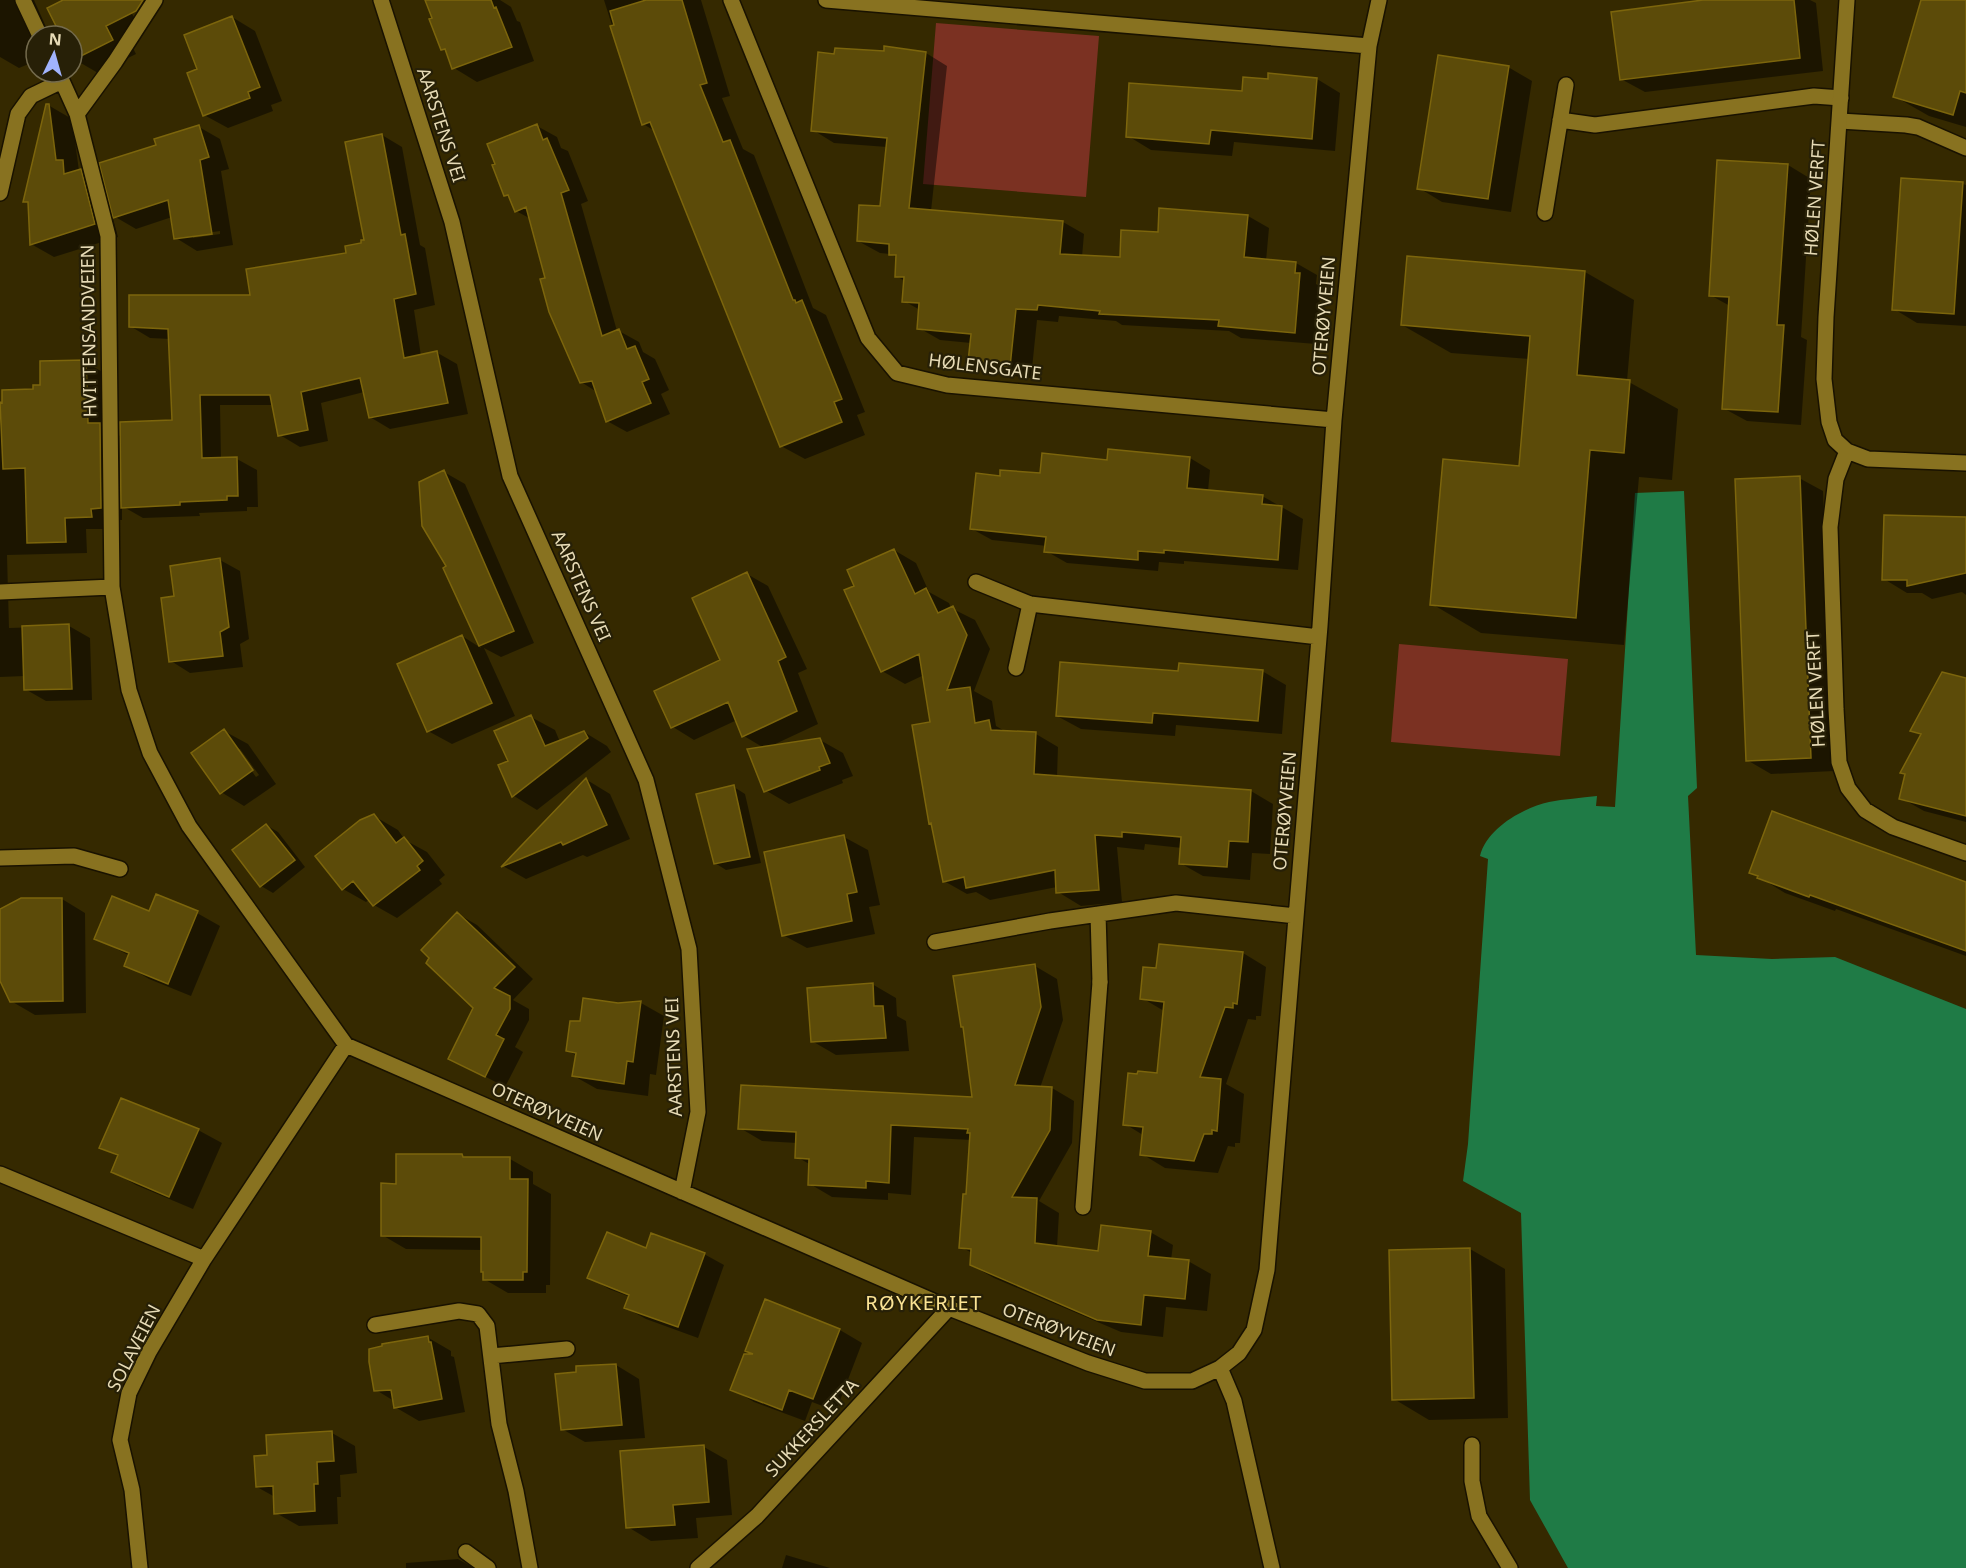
<svg xmlns="http://www.w3.org/2000/svg" width="1966" height="1568" viewBox="0 0 1966 1568" font-family="'Noto Sans',sans-serif">
	<style>
		.green { fill: #7b3122 }
		.water { fill: #1f7b46 }
		.shadow { fill: #0007; fill-rule: evenodd }
		.building { fill: #5c4b09; stroke: #7c650c; stroke-width: 1.5 }
		.lines { fill: none; stroke-linecap: round; stroke-linejoin: round }
		.service-casing { stroke: #191200; stroke-width: 18 }
		.minor-casing { stroke: #191200; stroke-width: 18 }
		.service { stroke: #887220; stroke-width: 15 }
		.minor { stroke: #887220; stroke-width: 15 }
		.labels { text-anchor: middle; stroke-width: 4.5; stroke-linejoin: round; paint-order: stroke }
		.street-label { font-size: 18px; fill: #e7dbb6; stroke: #272007 }
		.neighbourhood-label { font-size: 20px; letter-spacing: 1.5px; fill: #fbe394; stroke: #272007 }
	</style>
	<rect width="100%" height="100%" fill="#352900"/>
	<path class="green" d="M936 23 1099 36 1086 197 923 184Z
		M1399 644 1568 659 1560 756 1391 742Z"/>
	<path class="water" d="M1684 491 1697 788 1688 796 1696 955 1772 959 1835 957 1966 1009V1568H1568L1530 1500 1521 1213 1463 1181 1468 1144 1488 859 1480 856C1487 828 1523 808 1549 802 1564 799 1581 798 1597 796L1596 806 1615 807 1635 493Z"/>
	<path class="shadow" d="M0 0H34L50 36H36V61L19 68 0 57Z
		M67 0H125L142 33 129 40 136 54 98 73 74 59 72 54V36H63Z
		M427 0H500L511 7 517 21 520 22 534 61 477 82 454 68 448 52 443 49Z
		M604 0H701L730 96 722 98 743 149 754 155 813 308 826 315 865 412 857 415 865 435 805 459 781 446 655 131 643 124Z
		M1714 0H1810L1816 3 1823 71 1645 92 1621 79Z
		M1923 0H1966V127L1929 116 1894 96Z
		M232 17 255 31 282 101 271 105 273 111 228 128 204 115 199 70Z
		M926 53 947 66 931 211 1063 222 1084 234 1082 257 1121 259 1159 234 1248 216 1269 228 1266 261 1296 263 1317 275 1316 284 1321 287 1316 344 1241 338 1229 331 1122 325 1116 321 1059 316 1058 322 1037 320 1031 378 991 373 970 361 971 343 940 340 919 328 920 310 904 301 905 281 896 276 898 258 890 254 880 253 858 241 882 208 887 147 834 143 813 130 836 55Z
		M1508 67 1532 81 1511 212 1442 202 1419 188Z
		M1269 75 1317 79 1340 93 1335 151 1234 142 1232 156 1151 150 1128 136 1243 93 1269 81Z
		M48 105 72 119 79 171 107 186 199 127 220 139 229 169 221 171 233 245 197 251 176 238 172 217 136 229 112 215 118 237 54 257 31 244 30 204 25 201ZM220 231V234L193 238V235Z
		M537 126 557 137 561 148 568 151 588 201 581 204 617 331H619L639 342 643 352 655 359 669 390 661 394 670 414 627 432 607 421 597 392 581 382 547 279 531 219 516 211 511 199 506 195Z
		M382 135 402 147 420 245 425 248 435 305 414 310 421 356 436 352 457 364 468 414 390 429 370 417 364 392 321 403 328 441 300 447 280 435 274 405H220L221 459H237L257 470 258 507H247V511L199 513 200 516 143 518 122 506V520H112V529H86L87 553 7 555 9 628 69 626 90 638 92 700 46 701 25 689V676L0 677V406L35 391 85 362 106 374 108 429 122 437 173 422 170 339 150 338 130 326 252 296 348 254 363 244 366 241Z
		M1788 165 1811 179 1801 337 1807 340 1801 425 1747 421 1723 408 1730 306 1710 295Z
		M1963 184 1966 185V326L1917 323 1894 309Z
		M1408 258 1585 272 1634 300 1627 381 1678 409 1672 480 1639 477 1624 645 1481 633 1432 604 1520 468 1529 359 1451 353 1402 325Z
		M1190 458 1210 470 1208 491 1262 496 1303 519 1298 570 1184 561V564L1159 562 1158 571 1067 563 1046 551 1047 546 992 540 972 529 1001 477 1042 475 1109 462Z
		M444 472 465 484 534 643 501 657 484 648 515 716 452 744 428 731 462 636 481 648 445 568 448 567Z
		M1799 478 1823 491 1834 771 1771 774 1747 760Z
		M1966 519V595L1962 592 1932 599 1922 593H1907L1884 579Z
		M894 550 916 563 929 592 949 603 951 608 975 620 990 649 974 691 992 701 996 726 1008 733 1036 734 1058 747 1057 777 1251 791 1273 804 1270 854 1252 853 1250 880 1203 876 1180 863 1182 848 1145 844 1144 850 1117 847 1122 902 1081 906 1058 892 1057 887 990 900 976 892 967 894 944 881 932 723 924 675 905 684 882 671 856 587Z
		M220 560 240 571 249 639 240 644 243 667 190 673 171 661 176 598Z
		M747 574 768 586 807 669 798 673 818 724 771 746 820 740 843 753 853 776 842 780 843 783 789 804 765 790 764 748 744 736 737 720 694 740 673 727 722 661Z
		M1262 671 1286 685 1282 734 1176 725 1175 736 1081 729 1057 716 1179 673Z
		M1966 680V822L1924 811 1901 798 1907 776 1902 773 1922 736 1912 730Z
		M531 717 555 730 560 742 584 732 607 746 611 752 537 810 514 796 500 766 510 762Z
		M224 731 248 744 276 784 244 806 221 792ZM236 749H240L259 775 256 777Z
		M587 780 610 794 630 839 587 857 583 855 526 879 503 866Z
		M734 787 745 794 761 863 726 870 715 863Z
		M374 816 398 830 405 840 427 852 445 875 439 880 442 884 397 918 374 905 370 899 366 902 343 889Z
		M266 825 278 832 305 867 273 893 261 886 234 851Z
		M844 837 868 850 880 905 869 907 875 934 807 948 783 935Z
		M1751 872 1966 883V956L1836 909 1835 911 1785 893Z
		M62 899 85 913 86 1013 35 1015 11 1001 0 978V910Z
		M150 913H197L220 926 191 996 149 979 126 965 130 956 96 938Z
		M458 914 477 925 533 979 513 1000 529 1009V1020L515 1047 523 1052 505 1087 450 1058 475 1007Z
		M1243 953 1266 967 1261 1016H1256V1020L1248 1019 1226 1084 1244 1094 1240 1143H1235V1147L1228 1146 1218 1173 1165 1168 1142 1154 1143 1135 1125 1124 1158 1075 1164 1011 1142 998 1157 970Z
		M1035 966 1057 979 1063 1020 1040 1088H1052L1074 1101 1072 1143 1039 1201 1059 1213 1057 1247 1099 1252 1150 1232 1173 1245 1171 1260 1188 1261 1211 1274 1207 1311 1166 1307 1163 1337 1121 1332 994 1278 971 1265 972 1253 961 1247 968 1195 971 1140 914 1137 911 1195 888 1193V1200L832 1197 810 1184 811 1165 797 1157V1143L762 1141 740 1128 974 1099 964 1028 962 1027Z
		M872 984 896 998 897 1016 906 1021 909 1051 836 1055 812 1041Z
		M641 1003 664 1016 656 1075 650 1074 648 1096 597 1089 574 1076 577 1056 567 1050 581 1022 618 1004Z
		M198 1130 222 1143 193 1209 136 1185 113 1172 119 1157 101 1147Z
		M462 1156 467 1158 510 1159 533 1172V1184L551 1194 550 1285H546V1293H508L484 1279 482 1250 406 1249 382 1235 398 1185Z
		M1470 1249 1505 1269 1508 1418 1429 1420 1394 1399Z
		M647 1250 704 1254 724 1265 698 1338 646 1319 626 1308 630 1297 609 1289 589 1277Z
		M766 1301 840 1330 862 1343 836 1411 812 1402 805 1421 754 1402 732 1389 755 1355Z
		M427 1337 451 1351V1356L454 1357 465 1412 419 1421 395 1407 394 1401 376 1390Z
		M616 1365 639 1379 645 1438 585 1442 562 1429Z
		M332 1433 355 1446 357 1473 340 1475 341 1497H337L338 1524 299 1526 276 1513 275 1497 257 1487 268 1456Z
		M704 1447 727 1460 732 1515 696 1518 698 1538 651 1541 628 1527Z
		M786 1555 830 1568H782Z
		M458 1559 474 1568H406V1563Z"/>
	<path class="building" d="M63 0H143L136 11 106 26 113 40 73 60 72 36H61L47 8Z
		M425 0H491L494 8 496 7 512 47 452 69 445 49 441 50 429 19 432 18Z
		M646 0H682L707 83 700 85 723 142 730 140 793 300H795L796 303 802 300 842 399 834 402 842 422 780 447 650 122 642 125 610 26 614 25 610 11Z
		M1703 0H1794L1800 58 1620 80 1611 12Z
		M1921 0H1966V93L1960 91 1953 115 1893 97Z
		M232 16 260 87 248 92 250 98 203 116 187 73 197 69 184 35Z
		M884 46 926 52 909 208 1063 221 1060 254 1120 257 1121 230 1158 232 1159 208 1248 215 1244 257 1296 262 1295 273H1300L1295 333 1218 326 1219 320 1099 314 1100 311 1038 305 1037 310 1016 309 1010 367 968 362 971 334 917 329 919 303 902 302 904 277H895L896 255H889V244L857 241 859 205 880 206 887 138 811 131 818 52 834 54 835 48 884 51Z
		M1438 55 1509 66 1488 199 1417 189Z
		M1268 73 1317 78 1312 139 1211 130 1209 144 1126 137 1129 83 1242 91 1243 77 1268 79Z
		M46 104H49L56 160H63L64 174 81 169 95 224 30 245 28 202H23Z
		M537 124 543 140 547 138 569 190 561 193 602 336 619 329 627 349 635 346 649 379 642 382 651 403 606 422 592 381 580 383 549 312 540 279 545 278 526 207 515 212 508 195 504 196 492 165 495 164 487 144Z
		M199 125 209 157 200 160 212 234 174 239 168 200 113 218 99 163 156 145 154 139Z
		M382 134 401 235 405 234 416 294 394 299 404 358 437 351 448 403 369 418 360 378 301 392 308 430 278 436 270 395H200L202 458 237 457 238 496H227V500L180 502V505L121 508 120 422 172 420 168 329 129 327V295H250L246 269 346 253 345 246 361 243V240H364L345 142Z
		M1717 160 1788 164 1777 325H1784L1778 412 1722 409 1729 297 1709 296Z
		M1901 178 1963 182 1954 314 1892 310Z
		M1407 256 1585 271 1577 375 1630 380 1624 453 1590 450 1576 618 1430 605 1443 459 1519 466 1530 336 1401 325Z
		M86 360 88 423H100L101 508 91 509 92 517 65 518 66 542 27 543 25 468 3 469 0 402 2 403V390L33 389V385H40V361Z
		M1108 449 1190 457 1187 488 1263 495 1262 504 1282 506 1278 560 1164 550V553L1138 551V560L1044 552 1046 537 970 529 976 473 1000 476V470L1040 473 1042 453 1107 460Z
		M444 470 514 631 479 646 443 568 446 566 422 526 419 482Z
		M1800 476 1811 758 1746 761 1735 479Z
		M1884 515 1966 517V573L1907 586V580H1882Z
		M894 549 915 594 926 588 938 613 953 606 967 635 947 690 970 687 975 723 989 720 991 730 1036 732 1034 774 1251 790 1248 842 1229 841 1227 867 1179 864 1181 837 1122 832V837L1095 835 1099 890 1056 893 1055 870 966 888 964 877 943 882 931 823 929 824 912 725 930 722 919 654 881 672 844 590 854 586 847 570Z
		M220 558 229 627 220 632 223 656 169 662 161 598 174 596 170 566Z
		M747 572 786 657 778 661 797 711 742 737 728 702 671 728 654 691 720 660 692 598Z
		M69 624 72 689 24 690 22 626Z
		M462 635 492 703 427 732 397 664Z
		M1060 662 1178 671 1179 663 1263 670 1258 721 1153 713 1152 723 1056 716Z
		M1942 672 1966 678V816L1899 799 1905 774 1900 773 1921 734 1910 731Z
		M531 715 545 746 584 731 588 738 512 797 498 765 508 761 494 731Z
		M224 729 253 770 220 794 191 753Z
		M820 738 830 763 819 767 820 770 764 792 747 749Z
		M586 778 607 825 563 845 561 842 501 867Z
		M734 785 750 857 714 864 696 794Z
		M1772 811 1966 882V951L1810 895 1809 897 1757 878 1758 876 1749 873Z
		M374 814 396 843 404 837 423 861 417 866 420 870 373 906 353 881 342 890 315 856 360 820Z
		M266 824 295 860 260 887 232 850Z
		M844 835 857 892 847 894 852 921 782 936 764 852Z
		M156 894 198 911 168 984 124 966 129 953 94 939 112 896 149 911Z
		M21 898H62L63 1001 10 1002 0 981V909Z
		M457 912 515 967 494 988 510 996V1009L496 1035 504 1039 485 1077 448 1059 473 1008 426 963 429 958 421 950Z
		M1159 944 1243 952 1237 1004 1233 1003V1008L1225 1007 1200 1077 1221 1079 1217 1131 1212 1130V1134H1204L1194 1161 1140 1155 1143 1127 1123 1125 1128 1073 1137 1074 1138 1071 1157 1073 1164 1002 1140 999 1143 967 1156 968Z
		M1035 964 1041 1007 1015 1085 1052 1087 1050 1130 1012 1197 1037 1198 1035 1243 1098 1251 1101 1225 1151 1231 1148 1256 1189 1260 1185 1299 1144 1295 1141 1325 1097 1320 970 1265 971 1249 959 1248 963 1194H966L970 1133H967L968 1129 891 1125 889 1183 866 1181V1188L808 1185 809 1159 795 1158 796 1132 738 1129 741 1085 972 1097 963 1027H961L953 976Z
		M873 983 874 1006H883L886 1038 811 1042 807 988Z
		M583 998 618 1003 641 1001 633 1062 627 1061 624 1084 572 1076 576 1053 566 1051 570 1021H580Z
		M121 1098 199 1129 169 1197 111 1172 118 1155 99 1148Z
		M396 1154H462L463 1157H510V1179H528L527 1272H523V1280H483V1272H481V1237L381 1236V1183L396 1184Z
		M607 1232 646 1248 651 1233 705 1253 678 1327 624 1308 629 1295 587 1278Z
		M1470 1248 1474 1398 1392 1400 1389 1250Z
		M765 1299 840 1329 813 1399 789 1390 782 1410 730 1390 744 1354H753L745 1351Z
		M428 1336 429 1342H431L442 1399 394 1408 391 1390 374 1391 369 1362V1349L382 1346V1344Z
		M616 1364 622 1425 561 1430 555 1374 576 1372V1366Z
		M332 1431 334 1461 317 1462 318 1484H314L315 1511 274 1514 273 1486 256 1487 254 1456 267 1455 266 1435Z
		M704 1445 709 1502 673 1505 675 1525 626 1528 620 1451Z"/>
	<g class="lines">
		<g class="service-casing">
			<path id="service" d="M1560 120 1595 125 1814 96 1841 98
				M1840 121 1906 125 1918 127 1966 148
				M1545 213 1566 85
				M1016 668 1030 604
				M1083 1207 1100 982"/>
		</g>
		<g class="minor-casing">
			<path id="minor" d="M23 0 40 36
				M381 0 452 222 510 476 646 780 689 949 698 1112 682 1192
				M731 0 868 338 897 373 947 385 1334 420
				M826 0 1369 46
				M1847 0 1826 317 1824 379 1829 422 1835 440 1847 451 1868 459 1966 463
				M58 72 77 114 108 236 112 587 129 690 150 753 189 826 346 1045 949 1308 1088 1363 1145 1381H1192L1220 1368 1239 1353 1254 1330 1267 1270 1320 626 1334 420 1369 46 1379 0
				M77 114 115 62 155 0
				M0 193 18 114 31 96 62 81
				M1847 451 1836 479 1830 527 1836 709 1839 762 1848 788 1865 810 1893 827 1966 853
				M976 582 1030 604 1319 637
				M0 592 112 587
				M0 858 74 856 120 869
				M1098 914 1100 982
				M935 942 1050 921 1176 903 1296 916
				M0 1174 204 1259
				M375 1325 459 1311 478 1314 487 1326 499 1424 516 1491 530 1568
				M491 1356 567 1349
				M1220 1368 1234 1401 1272 1568
				M1472 1445V1481L1479 1516 1510 1568
				M466 1552 488 1568
				M140 1568 132 1490 120 1440 129 1393 149 1352 204 1259 346 1045
				M698 1568 757 1516 949 1308"/>
		</g>
		<use href="#service" class="service"/>
		<use href="#minor" class="minor"/>
	</g>
	<g class="labels">
		<g class="street-label">
			<text transform="translate(441 125) rotate(72)" y="6">AARSTENS VEI</text>
			<text transform="translate(1815 198) rotate(-86)" y="6">HØLEN VERFT</text>
			<text transform="translate(1324 316) rotate(-85)" y="6">OTERØYVEIEN</text>
			<text transform="translate(89 331) rotate(-91)" y="6">HVITTENSANDVEIEN</text>
			<text transform="translate(985 367) rotate(7)" y="6">HØLENSGATE</text>
			<text transform="translate(581 586) rotate(66)" y="6">AARSTENS VEI</text>
			<text transform="translate(1816 689) rotate(-93)" y="6">HØLEN VERFT</text>
			<text transform="translate(1285 811) rotate(-85)" y="6">OTERØYVEIEN</text>
			<text transform="translate(674 1057) rotate(-92)" y="6">AARSTENS VEI</text>
			<text transform="translate(547 1112) rotate(24)" y="6">OTERØYVEIEN</text>
			<text transform="translate(1059 1330) rotate(21)" y="6">OTERØYVEIEN</text>
			<text transform="translate(134 1348) rotate(-63)" y="6">SOLAVEIEN</text>
			<text transform="translate(812 1428) rotate(-47)" y="6">SUKKERSLETTA</text>
		</g>
		<g class="neighbourhood-label">
			<text x="924" y="1310">RØYKERIET</text>
		</g>
	</g>
	<g transform="translate(54 54) rotate(5)"><circle r="28" fill="#272007" stroke="#746b4d" stroke-width="1.5"/>
	<path d="M0-4.5L10 22L0 15L-10 22Z" fill="#a1b3fd"/>
	<text y="-9" font-size="16" font-weight="bold" text-anchor="middle" fill="#e7dbb6">N</text>
	</g>
</svg>
